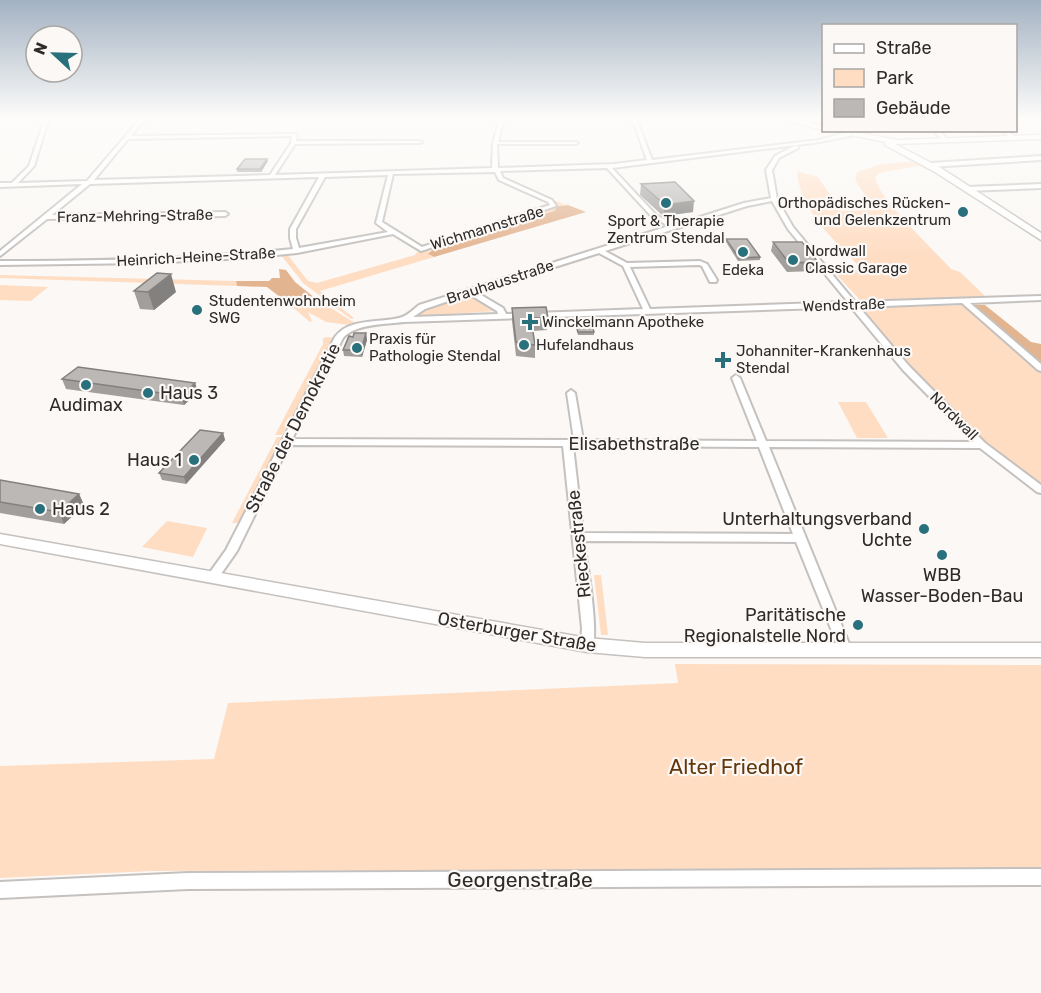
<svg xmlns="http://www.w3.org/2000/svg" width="1041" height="993" viewBox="0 0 1041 993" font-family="Rubik,sans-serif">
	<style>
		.green { fill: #ffddc3 }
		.forest { fill: #e3b490 }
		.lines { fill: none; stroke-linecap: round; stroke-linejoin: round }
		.street-casing { stroke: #c4c1bf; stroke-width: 4 }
		.secondary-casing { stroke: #c4c1bf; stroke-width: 3 }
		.street { fill: #fff; fill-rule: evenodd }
		.secondary { fill: #fff; fill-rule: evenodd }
		.wall { fill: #a19e9c }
		.shaded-wall { fill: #83817f }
		.building { fill: #bbb8b5; stroke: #83817f; stroke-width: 1.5 }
		.poi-dot { fill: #28707b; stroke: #fbf8f5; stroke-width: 2 }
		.labels { text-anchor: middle; stroke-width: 4.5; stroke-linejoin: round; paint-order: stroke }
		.far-poi-label { font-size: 15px; fill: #2d2c2b; stroke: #fbf8f5; text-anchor: start }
		.far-street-label { font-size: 15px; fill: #2d2c2b; stroke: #fbf8f5 }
		.poi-label { font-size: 18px; fill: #2d2c2b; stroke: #fbf8f5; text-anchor: end }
		.street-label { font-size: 18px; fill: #2d2c2b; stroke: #fbf8f5 }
		.near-park-label { font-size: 21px; fill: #63370c; stroke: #fbf8f5 }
		.near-street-label { font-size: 21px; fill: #2d2c2b; stroke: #fbf8f5 }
	</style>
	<rect width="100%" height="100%" fill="#fbf8f5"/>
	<path class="green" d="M917 161 924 165 879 173 875 177C877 197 935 251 951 269L960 272 986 297 860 300 834 272 862 270C836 240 800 213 797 171L818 177 841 211 875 210 855 180 857 172 881 164Z
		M545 197 564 204 586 199 558 206 554 211 429 251 430 256 434 257 320 291 354 318 351 319 303 283 281 255 287 254 308 281 317 283 415 255 417 252 555 208V202Z
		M0 275 236 281 237 286 0 278Z
		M0 285 48 287 31 301 0 300Z
		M466 296 473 297 496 311 421 316 416 314Z
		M315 298 355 323 349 325 326 322 308 312 312 321 310 322 289 304Z
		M965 305 1041 371V486C972 437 915 373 862 308Z
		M329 337 334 338 282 435H275L323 344V338Z
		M838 402H866L888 438H857Z
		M277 437H282L238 523H232Z
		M167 521 207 528 193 557 142 547Z
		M594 575H601L608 635H601Z
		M675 664 1041 665V869L152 871 0 878V766L214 759 228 703 678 683Z"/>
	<path class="forest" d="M568 205 586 212 434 257 428 254 433 249 554 211 558 206Z
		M279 269 286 270 295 282 315 298 289 304 267 287 237 286 236 281H269L272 278H280Z
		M973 305H985L1031 342 1041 344V365Z"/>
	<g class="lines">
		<g class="street-casing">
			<path id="street" d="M45 118H49L34 166 18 183 87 181 141 118H146L131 136 295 134 297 135 296 141H420L422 142 420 143 295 144 275 175 492 168 493 143 500 118H504L498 142H576L578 143 576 144H497L498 168 614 164 647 160 632 118H636L652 160 819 140 856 130 850 136 814 143H813L612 168 656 215 675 225 744 203 771 198 766 170 775 156 794 146H798V148L779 158 772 170 777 199 793 227 855 302 1041 296V300L970 303 1041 364V371L1038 370 962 303 859 307 909 366 985 443 1041 485V493L1037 492 980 448 769 447 852 651 851 655 846 656 841 655 840 651 796 542 584 541C587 563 599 632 592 648L587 650 582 648 581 645 582 628 563 446 289 445 237 551 216 581H208L206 578 226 550 335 337C349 318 378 323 399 318 406 317 413 310 419 305L669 226 652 217 607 168 500 171 503 178 552 200 556 206 421 251 393 234 297 253 246 258 148 263 0 265V261C98 261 195 259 293 249L290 238V229L319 177 90 184 52 215 225 212 228 214 225 216 47 219 0 256V251L82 184 0 187V183H12L29 166ZM292 136 291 143 270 175 94 180 128 139ZM495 172 499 180 548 202 550 205 422 247 382 222 393 174ZM388 175 376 223 388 232 299 248 296 238V229L325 177ZM772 201 788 229 848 302 650 309 630 267 699 265 702 266 710 282H716L717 280 707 264 700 261 627 263 605 251 747 206ZM599 253 623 266 643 309 506 314 503 308 476 292ZM469 294 497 311 498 314 413 317 425 309ZM851 307 903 370 974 442 766 441 740 378 736 375 732 378 757 441 583 440 575 393 571 390 567 393 574 440 292 439 343 338C354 324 387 324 404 322ZM573 446 759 447 793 534 583 533Z
				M932 130H938L948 140 944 141Z
				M1001 130H1007L1015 137 1011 138Z
				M1041 156V160L930 167 927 165 930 163Z
				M1041 184V188L967 191 964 189 967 187Z
				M1041 869V885L188 889 0 898V882L188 873Z"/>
		</g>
		<g class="secondary-casing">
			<path id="secondary" d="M780 118H791L824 127V130H826H822Z
				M827 130H844L897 140 1041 135V139L895 144 941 168 1041 233V240L935 172 885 145V142Z
				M0 534 587 638 645 643H1041V657H645L587 652 0 544Z"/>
		</g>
		<use href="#street" class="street"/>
		<use href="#secondary" class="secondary"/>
	</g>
	<path class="wall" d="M268 161 261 172H237V169Z
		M641 184 693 212 663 216 640 195Z
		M726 239 760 257V260L738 261 726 242Z
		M773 242 818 262 816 271 787 272 771 251Z
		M134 291 176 292 154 310 140 309Z
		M512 308 548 318 547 330 533 331 535 345V358L516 356 512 321Z
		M575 322 594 332V335H578L575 325Z
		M366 333 367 340 362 357 344 356 343 350 353 337Z
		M62 379 195 383 198 392 184 405 66 389Z
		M223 433 225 440 186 484 162 480 159 473Z
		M0 480 79 494 84 505 64 524 0 513Z"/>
	<path class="shaded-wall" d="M267 159 268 161 261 172 260 169Z
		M694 201 693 212 663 216 665 205Z
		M171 274 176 292 154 310 148 292Z
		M366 333 367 340 362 357 361 350Z
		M195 383 198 392 184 405 182 396Z
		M223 433 225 440 186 484 184 477Z
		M79 494 84 505 64 524 59 512Z"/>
	<path class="building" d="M245 159H267L260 169H237Z
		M675 182 694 201 665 205 641 184Z
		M726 239H747L760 257 739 258Z
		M773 242H802L818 262 789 263Z
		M157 273 171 274 148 292 134 291Z
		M546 307 548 318H531L535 345 516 342 512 308Z
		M575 322H591L594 332H578Z
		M354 333H366L361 350H343L349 336 353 337Z
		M78 367 195 383 182 396 62 379Z
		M200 430 223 433 184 477 159 473Z
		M0 480 79 494 59 512 0 502Z"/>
	<linearGradient id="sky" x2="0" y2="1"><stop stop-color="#a3b2c2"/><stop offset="0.46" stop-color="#fdfcfa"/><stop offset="1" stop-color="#fdfcfa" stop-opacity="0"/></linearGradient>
	<rect width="1041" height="257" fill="url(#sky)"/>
	<g class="poi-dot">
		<circle cx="666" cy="203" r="6"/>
		<circle cx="963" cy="212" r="6"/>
		<circle cx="743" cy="252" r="6"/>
		<circle cx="793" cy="260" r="6"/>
		<circle cx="197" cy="310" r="6"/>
		<path d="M527 313h6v6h6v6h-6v6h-6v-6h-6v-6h6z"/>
		<circle cx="524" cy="345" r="6"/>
		<circle cx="357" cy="348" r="6"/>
		<path d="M720 351h6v6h6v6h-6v6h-6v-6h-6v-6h6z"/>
		<circle cx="86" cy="385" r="6"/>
		<circle cx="148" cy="393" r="6"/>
		<circle cx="194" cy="460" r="6"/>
		<circle cx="40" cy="509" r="6"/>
		<circle cx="924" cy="529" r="6"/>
		<circle cx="942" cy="555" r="6"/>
		<circle cx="858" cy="625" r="6"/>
	</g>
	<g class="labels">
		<g class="far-poi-label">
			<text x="951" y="208" text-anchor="end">Orthopädisches Rücken-<tspan x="951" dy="17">und Gelenkzentrum</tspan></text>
			<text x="666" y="226" text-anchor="middle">Sport &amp; Therapie<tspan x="666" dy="17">Zentrum Stendal</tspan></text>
			<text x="805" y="256">Nordwall<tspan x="805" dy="17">Classic Garage</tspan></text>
			<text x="743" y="275" text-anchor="middle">Edeka</text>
			<text x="209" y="306">Studentenwohnheim<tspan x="209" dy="17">SWG</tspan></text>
			<text x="542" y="327">Winckelmann Apotheke</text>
			<text x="369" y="344">Praxis für<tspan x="369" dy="17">Pathologie Stendal</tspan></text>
			<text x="536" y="350">Hufelandhaus</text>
			<text x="736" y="356">Johanniter-Krankenhaus<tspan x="736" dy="17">Stendal</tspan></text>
		</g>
		<g class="far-street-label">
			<text transform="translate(135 216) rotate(-1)" y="5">Franz-Mehring-Straße</text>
			<text transform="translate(487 228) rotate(-17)" y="5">Wichmannstraße</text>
			<text transform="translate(196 257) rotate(-3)" y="5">Heinrich-Heine-Straße</text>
			<text transform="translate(500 282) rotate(-18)" y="5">Brauhausstraße</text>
			<text transform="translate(844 305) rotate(-2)" y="5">Wendstraße</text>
			<text transform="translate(954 416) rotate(45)" y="5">Nordwall</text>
		</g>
		<g class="poi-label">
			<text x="160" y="399" text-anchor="start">Haus 3</text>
			<text x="86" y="411" text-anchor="middle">Audimax</text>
			<text x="182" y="466">Haus 1</text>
			<text x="52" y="515" text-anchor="start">Haus 2</text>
			<text x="912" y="525">Unterhaltungsverband<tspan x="912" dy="21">Uchte</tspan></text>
			<text x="942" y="581" text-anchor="middle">WBB<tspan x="942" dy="21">Wasser-Boden-Bau</tspan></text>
			<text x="846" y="621">Paritätische<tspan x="846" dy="21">Regionalstelle Nord</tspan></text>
		</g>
		<g class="street-label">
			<text transform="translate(293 428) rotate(-63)" y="6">Straße der Demokratie</text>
			<text x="634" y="450">Elisabethstraße</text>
			<text transform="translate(579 544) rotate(-96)" y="6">Rieckestraße</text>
			<text transform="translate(517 632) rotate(10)" y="6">Osterburger Straße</text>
		</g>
		<g class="near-park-label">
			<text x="736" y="774">Alter Friedhof</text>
		</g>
		<g class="near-street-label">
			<text x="520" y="887">Georgenstraße</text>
		</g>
	</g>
	<rect x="822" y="24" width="195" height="108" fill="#fbf8f5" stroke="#a9a6a4" stroke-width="1.5"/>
	<rect x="834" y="44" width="30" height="9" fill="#ffffff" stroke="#a9a6a4" stroke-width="1.5"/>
	<text x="876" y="54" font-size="18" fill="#2d2c2b">Straße</text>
	<rect x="834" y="69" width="30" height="18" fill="#ffddc3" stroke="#a9a6a4" stroke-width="1.5"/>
	<text x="876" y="84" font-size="18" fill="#2d2c2b">Park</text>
	<rect x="834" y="99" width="30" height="18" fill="#bbb8b5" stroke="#a9a6a4" stroke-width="1.5"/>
	<text x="876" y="114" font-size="18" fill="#2d2c2b">Gebäude</text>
	<g transform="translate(54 54) rotate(292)"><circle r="28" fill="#fbf8f5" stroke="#a9a6a4" stroke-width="1.5"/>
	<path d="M0-4.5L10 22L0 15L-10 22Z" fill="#28707b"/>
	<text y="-9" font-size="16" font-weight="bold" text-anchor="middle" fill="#2d2c2b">N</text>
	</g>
</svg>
